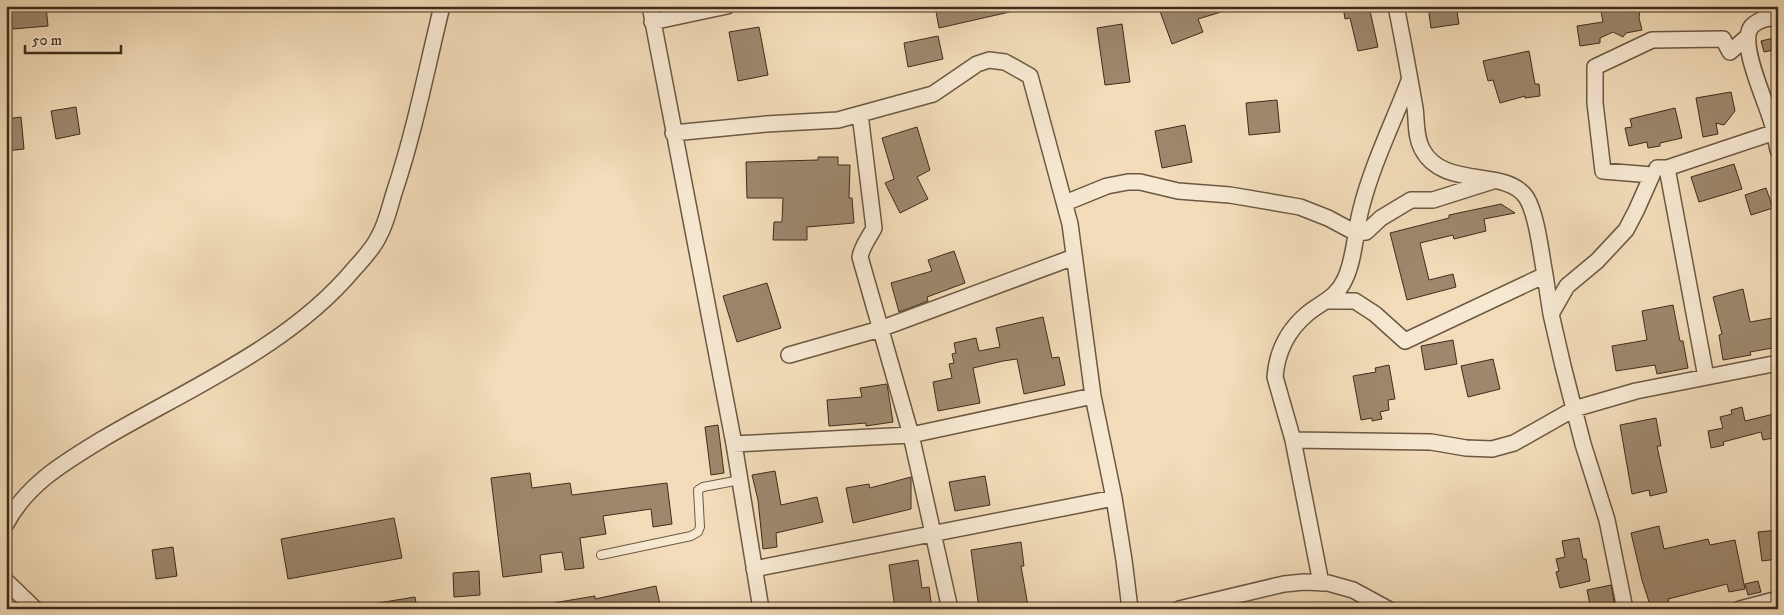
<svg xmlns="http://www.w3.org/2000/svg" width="1784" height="615" viewBox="0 0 1784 615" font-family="'IM FELL DW Pica',serif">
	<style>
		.building { fill: #9d886d; stroke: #402c1b }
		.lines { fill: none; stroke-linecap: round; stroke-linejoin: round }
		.service-casing { stroke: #6c5842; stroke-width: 10 }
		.minor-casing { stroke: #6c5842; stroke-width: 18 }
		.service { stroke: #f7e8d2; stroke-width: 8 }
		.minor { stroke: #f7e8d2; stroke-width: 15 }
	</style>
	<rect width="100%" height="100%" fill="#f2dcb9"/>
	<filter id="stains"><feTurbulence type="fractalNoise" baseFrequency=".004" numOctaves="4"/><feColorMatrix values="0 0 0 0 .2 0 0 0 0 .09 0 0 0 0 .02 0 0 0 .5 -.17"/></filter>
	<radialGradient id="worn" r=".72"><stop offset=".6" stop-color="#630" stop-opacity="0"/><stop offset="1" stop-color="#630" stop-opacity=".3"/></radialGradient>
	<path class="building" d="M46 6 48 26 13 29 11 9Z
		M935 6H1013L1014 11 939 28Z
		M1158 6H1231V9L1198 19 1203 32 1172 44Z
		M1343 6H1369L1378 47 1358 51 1350 18 1345 19Z
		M1428 6H1456L1459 24 1431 28Z
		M1600 6H1632L1640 9 1639 18 1642 30 1626 33 1623 37 1613 32 1600 38V43L1580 46 1577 26 1603 22Z
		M1122 24 1130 82 1105 85 1097 28Z
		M759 27 768 75 738 81 729 32Z
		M938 36 943 59 908 67 904 43Z
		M1778 37V49L1764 52 1761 41Z
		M1529 51 1535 84H1539L1540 96 1525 98V96L1500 103 1493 80 1488 81 1483 61Z
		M1731 92 1735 111 1724 125 1716 123 1718 134 1703 137 1696 98Z
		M1277 100 1280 132 1249 135 1246 103Z
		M76 107 80 134 56 139 51 111Z
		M1675 108 1682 138 1660 143V146L1648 148 1647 142 1629 146 1625 128 1632 127 1630 119Z
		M21 117 24 149 6 151V119Z
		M1185 125 1192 162 1162 168 1155 131Z
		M917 127 930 170 917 177 928 199 900 213 885 183 894 179 882 138Z
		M818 157H838V165H850L849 198H852L854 223 807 227V240H773L774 222H782L783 198H747L746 162 818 160Z
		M1734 164 1742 189 1699 202 1691 177Z
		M1766 188 1773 208 1751 215 1745 195Z
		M1501 204 1515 213 1484 219 1486 231 1454 239 1453 235 1420 243 1429 280 1453 274 1456 287 1407 300 1390 233 1449 218V215Z
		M954 251 965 283 927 297 928 301 899 312 891 283 932 271 928 260Z
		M767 283 781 328 737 342 723 296Z
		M1743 289 1750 322 1778 317V347L1750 352 1751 355 1723 360 1719 335 1722 334 1713 297Z
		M1673 305 1680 341H1683L1688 368 1657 374 1655 365 1616 371 1612 346 1647 340 1642 311Z
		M1043 317 1052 358 1059 357 1065 385 1024 394 1017 359 1003 361 973 368 980 403 938 411 933 382 952 378 949 364 954 363 952 354 956 353 954 343 976 338 979 351 1000 347 996 328Z
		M1453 340 1457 364 1425 370 1421 346Z
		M1493 359 1500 389 1468 397 1461 366Z
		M1389 365 1395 399 1388 400 1389 410 1380 412 1382 419 1372 421V418L1361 420 1353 376 1376 372 1375 368Z
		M887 384 893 422 866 426V423L829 426 827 400 862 397 860 388Z
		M1742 407 1745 421 1778 413V437L1763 440 1761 432 1723 442 1724 445 1711 448 1708 431 1723 428 1720 417 1732 414 1731 410Z
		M1656 418 1661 446H1657L1667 492 1650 496 1649 490 1632 494 1620 425Z
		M718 425 724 473 711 475 705 427Z
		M775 471 781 505 817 497 823 522 776 533 777 547 763 549 758 500 752 475Z
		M530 473 532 488 570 483 572 495 667 483 672 524 653 527 651 509 603 516 606 534 580 538 584 568 565 570 562 552 540 555 542 572 503 577 491 478Z
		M985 476 990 505 955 511 949 482Z
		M911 477V509L853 523 846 488 869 484 870 488Z
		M394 518 402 558 288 579 281 539Z
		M1659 526 1664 549 1708 539 1710 545 1735 540 1745 589 1729 592 1727 584 1668 599 1669 603 1651 608 1642 580 1631 533Z
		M1778 530V559L1762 561 1758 532Z
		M1579 538 1583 559H1586L1590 581 1560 588 1556 572 1559 571 1556 559 1565 557 1562 541Z
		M1021 542 1024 566H1021L1028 606 1012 609H979L971 550Z
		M173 547 177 576 156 579 152 550Z
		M918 560 922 588 929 587 932 609H895L889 565Z
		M479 571 480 595 454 597 453 573Z
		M1758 581 1761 592 1748 595 1745 584Z
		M1611 585 1615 607 1591 609 1587 590Z
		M656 586 661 609H554L553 603 595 596V599Z
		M415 597 417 609H379L378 603Z"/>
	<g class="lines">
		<g class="service-casing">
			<path id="service" d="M601 555 691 536 698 532 700 527 698 490 703 487 740 480"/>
		</g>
		<g class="minor-casing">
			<path id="minor" d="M650 6 734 444 761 609
				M1778 17C1769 18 1759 19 1752 26 1737 42 1767 103 1772 123 1775 132 1776 141 1778 150
				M652 22 727 6
				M860 114 874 228C869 238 862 246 860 257L911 435 950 609
				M673 133 766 124 838 120 933 94 977 64 989 60 1005 62 1030 76 1070 224 1093 396 1114 498 1124 560 1130 609
				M1657 168H1667L1778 131
				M1667 168 1706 377
				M1065 203 1107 186 1128 182H1140L1178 191 1230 195 1300 207 1328 218 1356 233 1366 232 1381 218 1411 200H1433L1493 181
				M1545 275 1551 314 1563 366 1583 444 1607 520 1625 609
				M1327 301H1355L1375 314 1405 341 1545 275C1541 254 1537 214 1526 197 1505 167 1443 190 1422 149 1415 136 1417 122 1415 108 1409 74 1403 40 1396 6
				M1551 314 1567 286 1597 261 1626 230 1636 211 1652 175 1603 171 1595 103V67L1652 40 1723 39 1730 52 1747 37
				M789 355 880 329 1074 257
				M1293 440 1431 442 1466 448 1492 449 1514 443 1574 409 1636 391 1778 363
				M734 444 911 435 1093 396
				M6 524C27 484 65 462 101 440 187 389 289 347 354 269 363 259 373 249 379 236 387 222 390 205 395 190 415 130 427 67 442 6
				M754 569 1114 498
				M6 581 35 609
				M1321 583 1293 440 1275 377C1277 351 1287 331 1307 314 1321 302 1336 299 1345 279 1355 258 1355 231 1361 209 1372 165 1393 123 1409 81
				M1179 609 1284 584 1304 582 1328 583 1353 590 1388 609
				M1740 609 1778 599"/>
		</g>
		<use href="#service" class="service"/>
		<use href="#minor" class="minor"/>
	</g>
	<rect width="1784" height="615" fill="none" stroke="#f2dcb9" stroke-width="25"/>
	<rect x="8" y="8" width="1769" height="600" fill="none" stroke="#402c1b" stroke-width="2.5"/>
	<rect x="12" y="12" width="1759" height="590" fill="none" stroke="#402c1b"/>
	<path d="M25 45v8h96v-8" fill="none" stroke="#402c1b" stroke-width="2.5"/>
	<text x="32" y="45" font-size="15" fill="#402c1b" stroke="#f7e8d2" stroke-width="4" paint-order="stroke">50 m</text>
	<rect width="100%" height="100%" filter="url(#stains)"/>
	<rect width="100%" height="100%" fill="url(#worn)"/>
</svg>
